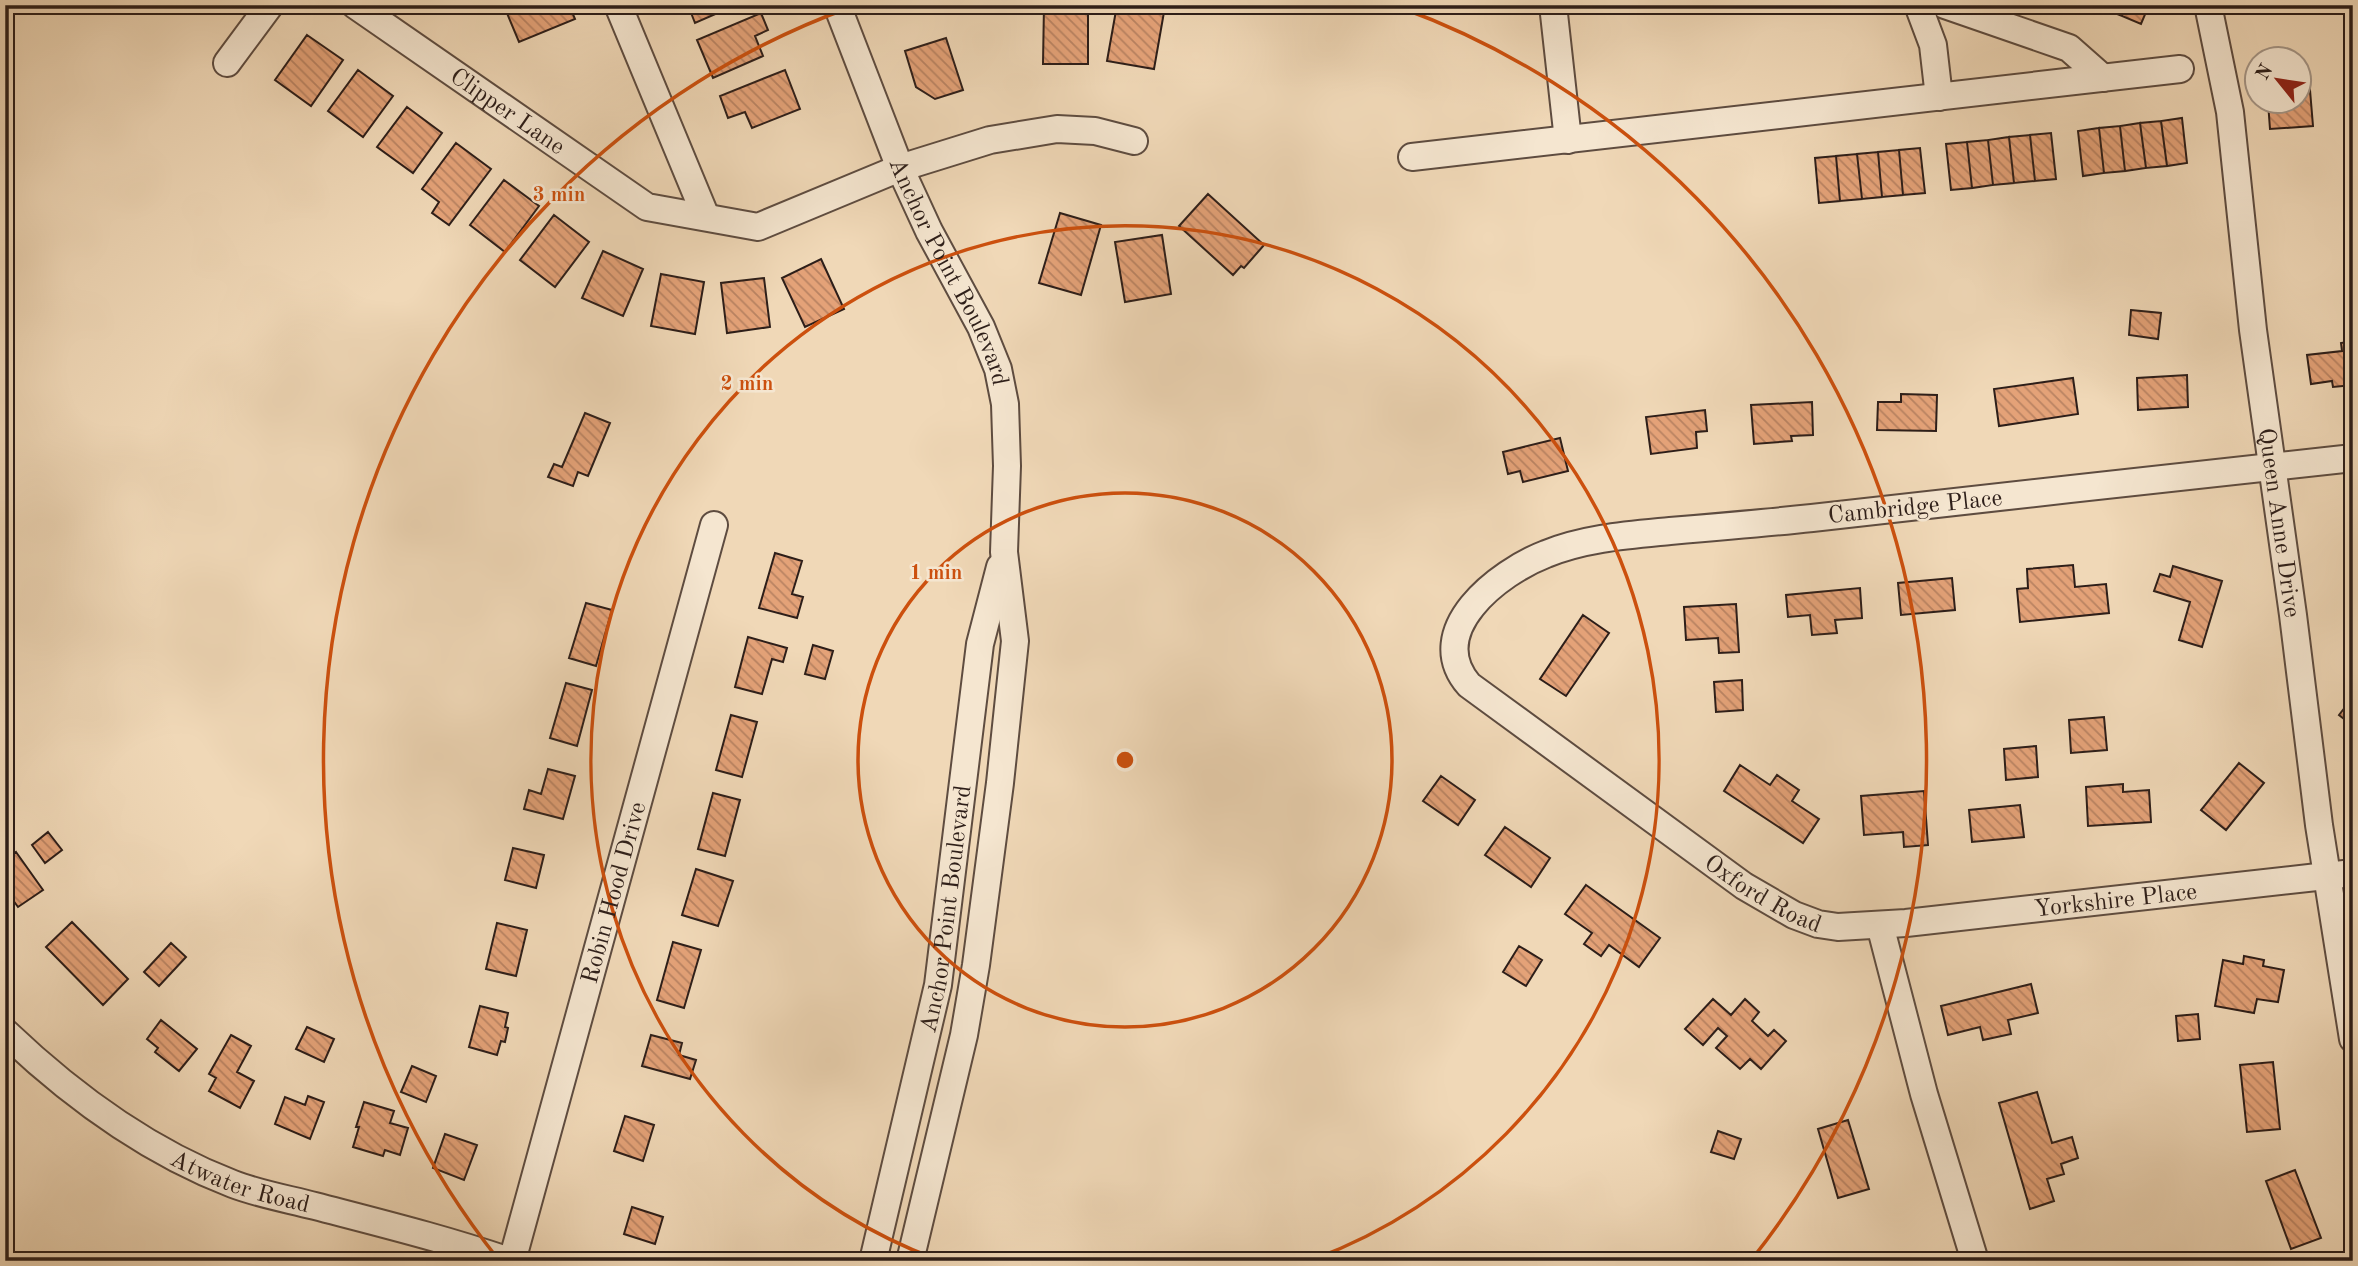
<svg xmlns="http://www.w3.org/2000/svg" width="2358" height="1266" viewBox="0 0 2358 1266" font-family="'Old Standard TT',serif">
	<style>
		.building { fill: url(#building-back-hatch); stroke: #2d1e19; stroke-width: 2 }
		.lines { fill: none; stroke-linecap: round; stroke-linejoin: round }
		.street-casing { stroke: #5e4c40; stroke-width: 30 }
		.street { stroke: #f5e6d0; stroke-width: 26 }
		.ring { fill: none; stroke: #cc500e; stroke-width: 3.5 }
		.labels { text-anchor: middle; stroke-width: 5; stroke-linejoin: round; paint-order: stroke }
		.street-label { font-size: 24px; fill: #2d1e19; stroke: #f5e6d0 }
		.centre { fill: #cc500e; stroke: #f5e6d0; stroke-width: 3.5 }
		.ring-label { font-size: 21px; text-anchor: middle; font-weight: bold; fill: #cc500e; stroke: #f5e6d0; stroke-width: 5; stroke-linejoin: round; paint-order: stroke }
	</style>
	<defs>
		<pattern id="building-back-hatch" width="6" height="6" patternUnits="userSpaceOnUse" patternTransform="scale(1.75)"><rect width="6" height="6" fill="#e4a278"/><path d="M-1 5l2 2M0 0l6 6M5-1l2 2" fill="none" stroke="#b98362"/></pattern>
	</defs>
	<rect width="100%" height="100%" fill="#f0d8b7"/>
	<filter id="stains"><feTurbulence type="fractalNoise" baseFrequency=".00286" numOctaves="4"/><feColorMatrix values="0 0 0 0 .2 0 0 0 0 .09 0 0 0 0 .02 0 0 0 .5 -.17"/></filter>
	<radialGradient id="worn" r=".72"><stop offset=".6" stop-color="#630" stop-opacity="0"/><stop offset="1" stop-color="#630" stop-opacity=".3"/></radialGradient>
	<path class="building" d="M569 5 575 19 519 42 504 6Z
		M688 5H736L695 23Z
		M1044 5H1088V64H1043Z
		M1117 5 1164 12 1154 69 1107 61Z
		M2104 5H2126L2122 16 2102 8Z
		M2126 5H2149L2141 24 2122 16Z
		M761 13 768 30 755 36 763 56 713 78 697 40Z
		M307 35 343 60 311 106 275 80Z
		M946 38 963 90 935 99 916 87 905 51Z
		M358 70 393 96 363 137 328 111Z
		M785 70 800 109 752 128 745 112 728 118 720 96Z
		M2298 71H2301V78H2309L2313 126 2270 129 2268 102H2298Z
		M407 107 442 133 413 173 377 147Z
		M2182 118 2187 163 2167 166 2161 121Z
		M2161 121 2167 166 2146 168 2140 123Z
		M2140 123 2146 168 2125 171 2120 126Z
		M2120 126 2125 171 2104 173 2099 128Z
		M2099 128 2104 173 2083 176 2078 131Z
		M2051 133 2056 179 2035 181 2030 135Z
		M2030 135 2035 181 2014 183 2009 137Z
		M2009 137 2014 183 1993 185 1988 140Z
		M1988 140 1993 185 1972 188 1967 142Z
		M1967 142 1972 188 1951 190 1946 144Z
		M456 143 491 169 449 225 432 213 439 202 422 189Z
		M1920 148 1925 193 1903 195 1899 150Z
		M1899 150 1903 195 1882 197 1878 152Z
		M1878 152 1882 197 1862 199 1857 154Z
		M1857 154 1862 199 1840 201 1836 156Z
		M1836 156 1840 201 1819 203 1815 158Z
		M504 180 539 206 505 252 470 225Z
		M1208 194 1264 245 1244 268 1241 266 1233 275 1179 226Z
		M1060 213 1101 225 1081 295 1039 283Z
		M554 215 589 242 555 287 520 260Z
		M1162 235 1171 294 1125 302 1115 242Z
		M603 251 643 269 623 316 582 298Z
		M821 259 844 309 805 327 782 278Z
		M661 274 704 282 695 334 651 326Z
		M764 278 770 327 727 333 721 283Z
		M2131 310 2161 313 2158 339 2129 335Z
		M2353 341V385L2333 387 2332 381 2311 384 2307 355 2342 351 2341 343Z
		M2187 375 2188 407 2138 410 2137 378Z
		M2073 378 2078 414 1999 426 1994 389Z
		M1901 394 1937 395 1936 431 1877 430 1878 402H1901Z
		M1812 402 1813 435 1791 436 1792 441 1754 444 1751 405Z
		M1705 410 1707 431 1696 432 1697 448 1651 454 1646 417Z
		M585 413 610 423 588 476 578 472 573 486 548 477 554 464 562 467Z
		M1560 438 1568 471 1523 482 1520 471 1508 474 1503 452Z
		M775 553 802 561 792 594 803 597 797 618 759 608Z
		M2073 565 2075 587 2106 584 2109 613 2020 622 2017 589 2028 588 2027 569Z
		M2173 566 2222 581 2202 647 2179 640 2190 602 2154 591 2160 574 2170 577Z
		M1952 578 1955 610 1901 615 1898 583Z
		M1860 588 1862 618 1835 620 1837 633 1812 635 1810 615 1788 617 1786 595Z
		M586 603 612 610 596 666 569 658Z
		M1736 604 1739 652 1719 653 1718 638 1686 640 1684 607Z
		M1583 615 1609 633 1566 696 1540 679Z
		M748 637 787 648 783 662 772 659 762 694 735 687Z
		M813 645 833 651 825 679 805 674Z
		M1742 680 1743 710 1716 712 1714 682Z
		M566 683 592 690 577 746 550 738Z
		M2353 697V726L2339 715Z
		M731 715 757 722 742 777 716 770Z
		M2104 717 2107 750 2071 753 2069 720Z
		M2036 746 2038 777 2006 780 2004 749Z
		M2239 763 2264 783 2226 830 2201 810Z
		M1740 765 1770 785 1777 775 1799 790 1792 801 1819 819 1803 843 1724 791Z
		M548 769 575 776 563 819 524 809 529 790 541 794Z
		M1441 776 1475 800 1458 825 1423 801Z
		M2123 784V792L2149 790 2151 822 2088 826 2086 787Z
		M1924 791 1928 845 1904 847 1903 832 1864 835 1861 796Z
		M713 793 740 800 725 856 698 849Z
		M2020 805 2024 837 1972 842 1969 810Z
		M1505 827 1550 858 1531 887 1485 855Z
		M48 832 62 850 45 863 32 845Z
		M513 848 544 855 536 888 505 880Z
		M16 852 43 890 18 907 5 889V860Z
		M696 869 733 881 718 926 682 915Z
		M1586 885 1660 938 1639 967 1609 945 1601 956 1584 944 1592 933 1565 914Z
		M72 922 128 979 103 1005 46 947Z
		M497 923 527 930 516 976 486 969Z
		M673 942 701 950 684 1008 657 1000Z
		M171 943 186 957 159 986 144 972Z
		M1519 946 1542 960 1526 986 1503 972Z
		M2244 956 2264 960 2263 966 2284 970 2278 1002 2257 999 2254 1013 2215 1006 2223 960 2243 964Z
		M2031 984 2038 1013 2008 1020 2011 1034 1983 1040 1980 1027 1948 1035 1941 1006Z
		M1713 999 1731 1015 1745 999 1759 1012 1752 1021 1768 1036 1774 1030 1786 1041 1761 1069 1750 1059 1740 1069 1716 1048 1727 1036 1718 1028 1703 1045 1685 1029Z
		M480 1006 508 1013 505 1027 508 1028 505 1042 501 1041 497 1055 469 1047Z
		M2198 1014 2200 1039 2178 1041 2176 1016Z
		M161 1020 197 1049 179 1071 155 1052 158 1048 147 1039Z
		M307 1027 334 1039 324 1062 296 1049Z
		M231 1035 251 1046 237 1072 254 1081 240 1108 209 1091 216 1078 209 1074Z
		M651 1035 682 1043 679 1055 696 1060 690 1079 642 1066Z
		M2273 1062 2280 1129 2247 1132 2240 1065Z
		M412 1066 436 1076 426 1102 401 1092Z
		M2037 1092 2052 1143 2072 1137 2078 1158 2061 1164 2064 1174 2047 1179 2054 1201 2030 1209 1999 1103Z
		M308 1096 324 1102 310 1139 275 1124 285 1097 305 1105Z
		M364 1102 394 1111 390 1123 408 1128 400 1155 385 1150 383 1156 353 1147 359 1127H356Z
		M625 1116 654 1125 643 1161 614 1151Z
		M1848 1120 1869 1189 1838 1198 1818 1129Z
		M1718 1131 1741 1139 1734 1159 1711 1152Z
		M445 1134 477 1145 464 1180 433 1168Z
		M2295 1170 2321 1238 2291 1249 2266 1181Z
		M632 1207 663 1217 655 1244 624 1234Z"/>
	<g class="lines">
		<g class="street-casing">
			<g id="street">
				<path id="s1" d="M355 5 647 207 758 227 900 168 990 140 1057 129 1095 131 1134 141"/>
				<path d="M618 5 706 217"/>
				<path id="s2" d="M837 5 900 168 929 231 981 327 998 369 1005 404 1007 466 1004 552 1015 641 1000 783 976 965 964 1035 910 1261"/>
				<path d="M1553 5 1568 140"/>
				<path d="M1918 5 1933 45 1939 97"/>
				<path d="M1945 5 2069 48 2103 78"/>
				<path id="s3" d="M2208 5 2230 112 2253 330 2293 615 2319 825 2353 1039"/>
				<path d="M227 63 270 5"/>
				<path d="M1412 157 2180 69"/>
				<path id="s4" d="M2353 458C2173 477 1992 498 1812 518 1765 523 1718 527 1670 531 1629 535 1585 538 1546 554 1499 572 1422 631 1469 685L1744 886 1794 915 1818 924 1838 927 1906 923 2353 873"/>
				<path d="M1880 925 1924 1094 1975 1261"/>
				<path id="s5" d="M5 1032C71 1095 147 1151 233 1184 259 1194 288 1199 315 1206 380 1223 445 1239 509 1261"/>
				<path id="s6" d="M512 1261 714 525"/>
				<path id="s7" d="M873 1261 938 985 980 644 1000 567"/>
			</g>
		</g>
		<use href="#street" class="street"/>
	</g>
	<g class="ring">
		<circle cx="1125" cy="760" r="267"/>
		<path d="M938 1260A534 534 0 1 1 1312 1260"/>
		<path d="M498 1259A801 801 0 0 1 851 7M1399 7A801 801 0 0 1 1752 1259"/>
	</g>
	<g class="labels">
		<g class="street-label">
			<text dy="8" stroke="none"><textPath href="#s1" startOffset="186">Clipper Lane</textPath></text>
			<text dy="8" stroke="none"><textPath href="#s2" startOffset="290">Anchor Point Boulevard</textPath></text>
			<text transform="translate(1915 506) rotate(-6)" y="8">Cambridge Place</text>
			<text dy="8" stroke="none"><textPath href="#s3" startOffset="523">Queen Anne Drive</textPath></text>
			<text dy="8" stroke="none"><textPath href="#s4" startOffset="1353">Oxford Road</textPath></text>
			<text dy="8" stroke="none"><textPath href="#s6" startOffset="382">Robin Hood Drive</textPath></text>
			<text dy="8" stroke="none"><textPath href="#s4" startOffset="1715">Yorkshire Place</textPath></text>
			<text dy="8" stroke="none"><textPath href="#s7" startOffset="360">Anchor Point Boulevard</textPath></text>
			<text dy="8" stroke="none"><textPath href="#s5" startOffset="282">Atwater Road</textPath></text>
		</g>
	</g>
	<circle cx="1125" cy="760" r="10" class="centre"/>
	<g class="ring-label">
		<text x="559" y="201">3 min</text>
		<text x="747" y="390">2 min</text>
		<text x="936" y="579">1 min</text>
	</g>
	<rect width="2358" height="1266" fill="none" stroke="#f0d8b7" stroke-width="28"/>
	<rect x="7" y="7" width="2344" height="1252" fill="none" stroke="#2d1e19" stroke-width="3.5"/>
	<rect x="14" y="14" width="2330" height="1238" fill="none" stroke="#2d1e19" stroke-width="2"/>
	<g transform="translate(2278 80) rotate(300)"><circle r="33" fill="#f5e6d0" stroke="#a59687" stroke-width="2"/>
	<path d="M0-5L12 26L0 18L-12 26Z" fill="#8f2418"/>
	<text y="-10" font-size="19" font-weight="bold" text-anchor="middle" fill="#2d1e19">N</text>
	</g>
	<rect width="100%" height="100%" filter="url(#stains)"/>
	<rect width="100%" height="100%" fill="url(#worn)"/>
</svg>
